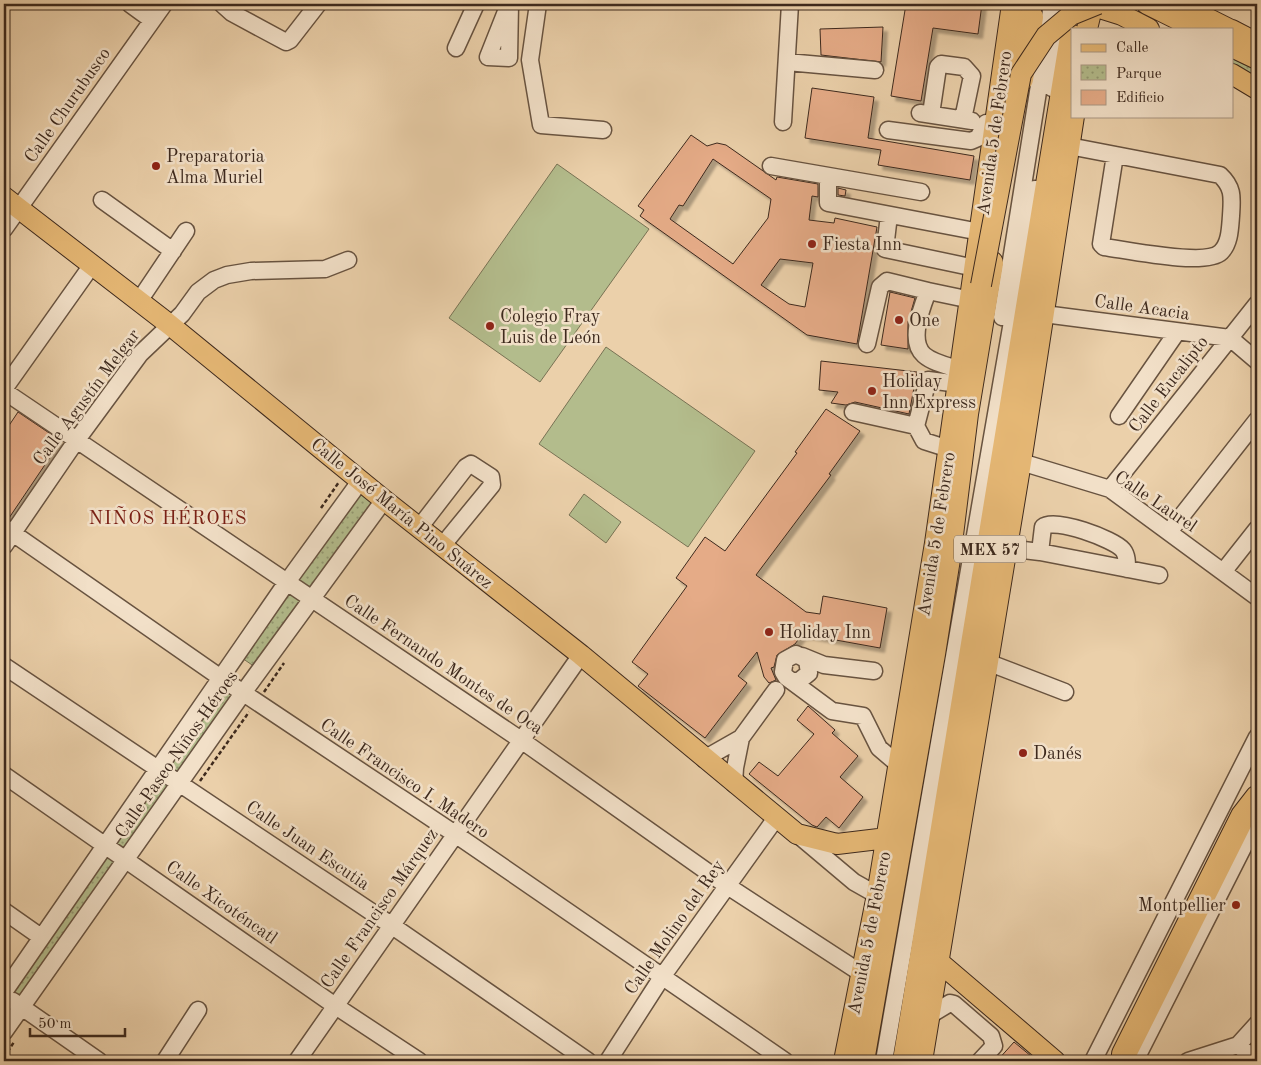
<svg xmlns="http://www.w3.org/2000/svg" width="1261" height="1065" viewBox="0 0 1261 1065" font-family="'Old Standard TT',serif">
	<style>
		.park { fill: url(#park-dots); stroke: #787254 }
		.pitch { fill: #b3bc8c; stroke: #787254 }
		.building { fill: #e5ab87; stroke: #3d291d; fill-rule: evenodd; filter: url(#shadow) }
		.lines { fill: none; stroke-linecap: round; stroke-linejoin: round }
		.minor-casing { stroke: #685340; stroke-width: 19 }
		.major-casing { stroke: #3d291d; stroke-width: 22 }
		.highway-casing { stroke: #3d291d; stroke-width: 26 }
		.path { stroke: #3d291d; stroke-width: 2.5; stroke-dasharray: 4 2.5; stroke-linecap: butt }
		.minor { stroke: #f2e0c8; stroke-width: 16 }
		.major { stroke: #e6b875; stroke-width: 20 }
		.highway { stroke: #e6b875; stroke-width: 24 }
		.major-bridge-casing { stroke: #3d291d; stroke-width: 22; stroke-linecap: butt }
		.major-bridge { stroke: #e6b875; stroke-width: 20 }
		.poi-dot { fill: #8f2418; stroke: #f2e0c8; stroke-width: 2 }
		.labels { text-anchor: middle; stroke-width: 5; stroke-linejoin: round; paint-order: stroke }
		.shield { fill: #f2e0c8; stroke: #736050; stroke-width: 1 }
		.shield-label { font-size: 16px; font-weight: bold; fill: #3d291d }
		.street-label { font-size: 18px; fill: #3d291d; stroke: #f2e0c8 }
		.poi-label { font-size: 18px; fill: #3d291d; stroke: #f2e0c8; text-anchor: start }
		.neighbourhood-label { font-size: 19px; letter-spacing: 1px; fill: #7a1f14; stroke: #f2e0c8 }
	</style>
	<defs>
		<pattern id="park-dots" width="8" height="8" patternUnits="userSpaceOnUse" patternTransform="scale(1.25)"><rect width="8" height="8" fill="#b3bc8c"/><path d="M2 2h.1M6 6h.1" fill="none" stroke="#939972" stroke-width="1.8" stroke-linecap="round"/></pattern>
		<filter id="shadow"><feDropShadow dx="4.5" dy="4.5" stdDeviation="1" flood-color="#0004"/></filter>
	</defs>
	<rect width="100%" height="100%" fill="#ebd0aa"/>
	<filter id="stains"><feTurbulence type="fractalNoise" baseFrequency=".004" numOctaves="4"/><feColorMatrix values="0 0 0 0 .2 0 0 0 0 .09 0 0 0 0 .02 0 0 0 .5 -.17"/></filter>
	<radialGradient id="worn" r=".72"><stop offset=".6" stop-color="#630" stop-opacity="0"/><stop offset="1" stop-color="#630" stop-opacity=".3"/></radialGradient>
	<path class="park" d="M1232 40 1257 53V77L1232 64Z
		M354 485 373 501 255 667 242 658Z
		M221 678 243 693 4 1032V992Z"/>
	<path class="pitch" d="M557 164 649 229 540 382 449 318Z
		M606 347 755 451 688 547 539 444Z
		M584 494 621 522 606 543 569 515Z"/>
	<path class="building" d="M906 4H982L978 34 933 28 921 101 891 96Z
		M883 27 881 62 821 55 820 29Z
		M812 88 874 97 868 138 974 156 970 180 878 165 881 150 805 138Z
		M691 135 707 146 717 143 726 145 776 180 777 177 818 184V197L812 196 809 220 834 223 835 218 877 227 857 344 807 335 640 216 644 210 638 206ZM713 159 771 199 768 218 733 264 670 219 679 205 683 206ZM780 259 813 263 805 307 789 304 761 285Z
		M838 188 846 190 845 196 838 195Z
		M890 292 915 298 908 322V349L881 345Z
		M821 361 917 372 909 414 855 402 846 405 831 403 838 392 819 390Z
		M826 409 860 431 829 474 831 475 756 575 806 612 820 614 823 596 887 608 880 648 808 635 801 636 795 644 777 655 774 667 771 668 776 680 769 683 764 677 757 652 738 676 747 683 705 738 638 686 648 674 632 662 687 586 676 578 705 537 725 551 797 453 795 452Z
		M18 412 61 441 9 518 4 517V433Z
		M808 706 835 730 832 733 858 756 840 777 863 797 839 828 826 817 817 827 812 825 749 774 759 762 778 776 814 734 797 720Z
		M1014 1042 1037 1061H997Z"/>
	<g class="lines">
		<g class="minor-casing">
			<path id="minor" d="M130 4 152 20
				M222 4 232 13 286 42 290 40 318 4
				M509 4 488 57 509 58 510 4
				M538 4 530 60 541 125 603 130
				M456 48 476 4
				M787 62 875 70
				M1052 88 1065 4
				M920 113 972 121
				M931 114 938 67 941 64 964 67 972 76 963 119
				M783 122 790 4
				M888 130 971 141 978 138 986 123
				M1069 146 1220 175C1234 188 1232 198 1231 216 1230 228 1230 243 1221 252 1206 267 1127 250 1104 247L1101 244 1115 155
				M771 166 921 192
				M828 177V203L980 232
				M102 200 173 251
				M889 215 885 249 975 268
				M4 229 164 4
				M139 301 186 231
				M1044 314 1230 338 1257 361
				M1002 317 1052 4
				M867 344 880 287 887 281 928 291
				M961 370C949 366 933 363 924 355 908 341 922 307 928 291L971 300
				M4 389 92 265
				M4 391 521 740 726 885 861 973
				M853 412 916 426
				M1119 416 1177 332
				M949 449 924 441 916 426 928 380 959 384
				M1021 462 1110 489 1257 597
				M1110 489 1257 304
				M4 527 221 678 455 834 785 1061
				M419 528 466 467 471 464 491 477 492 485 442 546
				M1169 532 1257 420
				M4 546 76 441 140 354 182 314 198 292 214 280 227 275 251 271 325 269 348 260
				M1006 548 1040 552 1159 575
				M1040 552 1043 527C1054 517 1114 539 1123 550 1127 555 1127 562 1127 569
				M1223 572 1257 529
				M802 656 824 665 874 671
				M987 662 1065 692
				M4 666 391 925 588 1061
				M792 681H799L809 673 807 660 796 654 785 660 783 672 786 677 832 711 863 716 879 748 899 765
				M704 759 741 738 776 690
				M4 775 334 1005 419 1061
				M734 784 735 768 741 738
				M797 834 854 882 877 895
				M4 911 41 937
				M4 992 287 582 361 480
				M13 1001 99 1061
				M930 1015 950 1003 954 1004 991 1036 994 1046 980 1061
				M4 1032 243 693 384 500
				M1238 1045 1257 1024
				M1238 1045 1257 1061
				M165 1061 198 1010
				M297 1061 581 655
				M608 1061 662 977 776 818
				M884 1061 1035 189
				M1093 1061 1257 737
				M1135 1061 1257 820
				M1188 1061 1238 1045"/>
		</g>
		<g class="major-casing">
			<path id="major" d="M1087 4 1122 15 1149 29
				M1147 4 1197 29
				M1179 4 1229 29
				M1087 29 1093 4
				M1232 30 1257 43
				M1232 47 1257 59
				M1232 74 1257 89
				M4 197 170 325 384 500 581 655 797 834 837 844 887 838
				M939 962 1055 1061
				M844 1061 877 895 935 543 1012 4
				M922 1061 1021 462 1074 116"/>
		</g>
		<g class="highway-casing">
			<path id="highway" d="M1021 79 1031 17
				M1124 1054 1243 816 1257 798
				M862 1061 933 654 948 559 966 414 991 263
				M905 1061 1072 37"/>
		</g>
		<path class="path" d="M321 508 339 482
			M264 692 284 663
			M200 781 249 712
			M4 1057 14 1042"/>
		<use href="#minor" class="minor"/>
		<use href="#major" class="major"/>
		<use href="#highway" class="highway"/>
		<g class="major-bridge-casing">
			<path id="major-bridge" d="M981 285 1021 74 1046 36 1071 15 1098 4"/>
		</g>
		<use href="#major-bridge" class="major-bridge"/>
	</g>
	<g class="poi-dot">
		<circle cx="156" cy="166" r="5"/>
		<circle cx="812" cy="244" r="5"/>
		<circle cx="899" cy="320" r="5"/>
		<circle cx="490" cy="326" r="5"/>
		<circle cx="872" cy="391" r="5"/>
		<circle cx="769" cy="632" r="5"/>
		<circle cx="1023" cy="753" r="5"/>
		<circle cx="1236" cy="905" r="5"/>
	</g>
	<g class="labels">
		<rect class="shield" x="954" y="535.5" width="72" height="27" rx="4"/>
		<g class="shield-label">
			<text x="990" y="555">MEX 57</text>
		</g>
		<g class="street-label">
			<text transform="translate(67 105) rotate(-55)" y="6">Calle Churubusco</text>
			<text transform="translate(994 133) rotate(-82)" y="6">Avenida 5 de Febrero</text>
			<text transform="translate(1142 307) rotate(8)" y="6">Calle Acacia</text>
			<text transform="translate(1168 384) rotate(-52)" y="6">Calle Eucalipto</text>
			<text transform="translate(86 397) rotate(-53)" y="6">Calle Agustín Melgar</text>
			<text transform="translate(1156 501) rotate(34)" y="6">Calle Laurel</text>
			<text transform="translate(402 513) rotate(39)" y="6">Calle José María Pino Suárez</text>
			<text transform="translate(936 534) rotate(-81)" y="6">Avenida 5 de Febrero</text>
			<text transform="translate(444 664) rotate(34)" y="6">Calle Fernando Montes de Oca</text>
			<text transform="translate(176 754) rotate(-55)" y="6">Calle Paseo Niños Héroes</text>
			<text transform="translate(405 778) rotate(34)" y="6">Calle Francisco I. Madero</text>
			<text transform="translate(308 845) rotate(34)" y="6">Calle Juan Escutia</text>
			<text transform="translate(222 902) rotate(35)" y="6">Calle Xicoténcatl</text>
			<text transform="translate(379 908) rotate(-55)" y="6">Calle Francisco Márquez</text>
			<text transform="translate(674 927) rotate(-55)" y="6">Calle Molino del Rey</text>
			<text transform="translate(869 933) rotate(-79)" y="6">Avenida 5 de Febrero</text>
		</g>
		<g class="poi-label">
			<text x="166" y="162">Preparatoria<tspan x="166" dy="21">Alma Muriel</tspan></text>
			<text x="822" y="250">Fiesta Inn</text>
			<text x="500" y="322">Colegio Fray<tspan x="500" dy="21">Luis de León</tspan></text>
			<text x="909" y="326">One</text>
			<text x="882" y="387">Holiday<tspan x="882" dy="21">Inn Express</tspan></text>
			<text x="779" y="638">Holiday Inn</text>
			<text x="1033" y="759">Danés</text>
			<text x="1226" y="911" text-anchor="end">Montpellier</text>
		</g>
		<g class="neighbourhood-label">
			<text x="168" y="524">NIÑOS HÉROES</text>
		</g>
	</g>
	<rect width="1261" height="1065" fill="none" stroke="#ebd0aa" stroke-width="20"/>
	<rect x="5" y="5" width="1251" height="1055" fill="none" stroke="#3d291d" stroke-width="2.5"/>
	<rect x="10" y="10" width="1241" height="1045" fill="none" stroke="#3d291d"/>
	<rect x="1071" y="28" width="162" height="90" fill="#f2e0c8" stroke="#aa9784"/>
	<rect x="1081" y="44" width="25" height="8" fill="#e6b875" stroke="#aa9784"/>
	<text x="1116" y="52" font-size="15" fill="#3d291d">Calle</text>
	<rect x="1081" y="65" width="25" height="15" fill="url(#park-dots)" stroke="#aa9784"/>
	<text x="1116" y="78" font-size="15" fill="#3d291d">Parque</text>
	<rect x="1081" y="90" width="25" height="15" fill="#e5ab87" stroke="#aa9784"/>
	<text x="1116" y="102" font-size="15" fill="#3d291d">Edificio</text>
	<path d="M30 1028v8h95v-8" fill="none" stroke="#3d291d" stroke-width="2.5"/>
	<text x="38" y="1028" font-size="15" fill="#3d291d" stroke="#f2e0c8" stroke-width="4" paint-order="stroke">50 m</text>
	<rect width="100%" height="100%" filter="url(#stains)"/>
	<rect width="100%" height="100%" fill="url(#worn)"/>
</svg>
